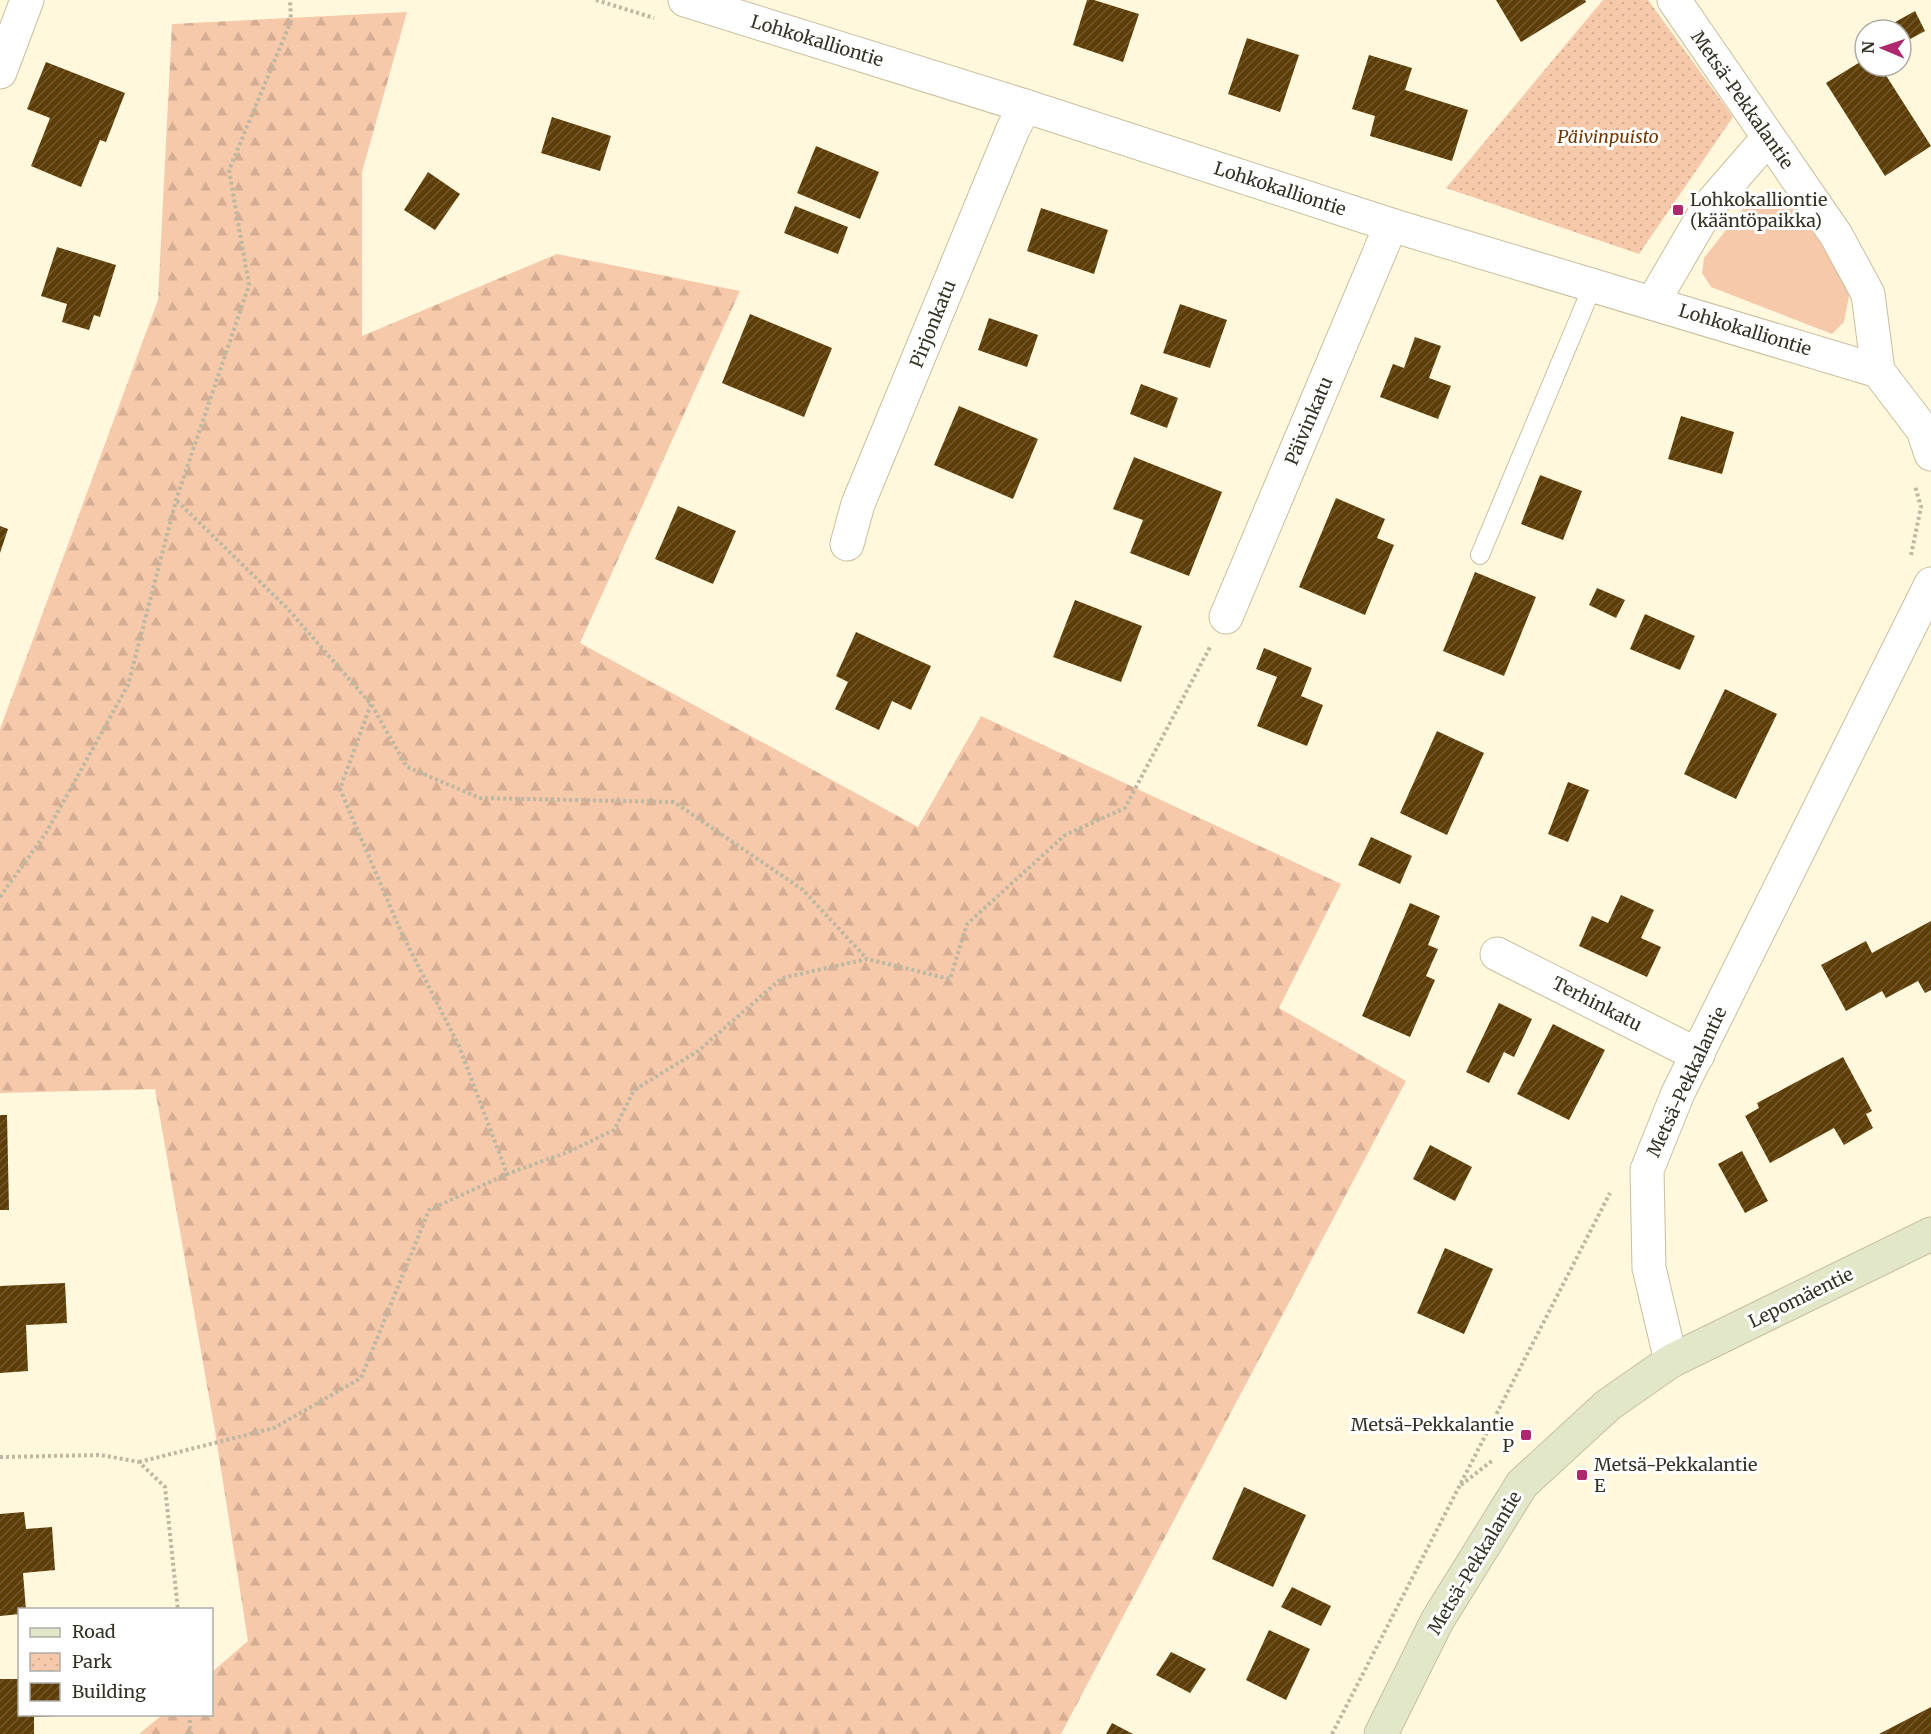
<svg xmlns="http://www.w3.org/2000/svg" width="1931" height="1734" font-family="Merriweather,serif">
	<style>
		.grass { fill: #f7c9ab }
		.forest { fill: url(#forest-firs) }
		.park { fill: url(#park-dots) }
		.building { fill: url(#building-hatch) }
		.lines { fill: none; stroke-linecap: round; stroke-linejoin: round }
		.lane-casing { stroke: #c7bf9e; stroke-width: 20 }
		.street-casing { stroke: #c7bf9e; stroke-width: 35 }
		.secondary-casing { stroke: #c7bf9e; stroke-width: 35 }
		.path { stroke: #bdb8a1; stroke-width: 4; stroke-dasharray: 3 3; stroke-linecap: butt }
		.lane { stroke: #fff; stroke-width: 18 }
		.street { stroke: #fff; stroke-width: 33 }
		.secondary { stroke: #e3e7ca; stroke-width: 33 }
		.poi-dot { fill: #ae286d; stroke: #fff; stroke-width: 2 }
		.labels { text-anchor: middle; stroke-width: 6; stroke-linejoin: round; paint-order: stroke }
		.street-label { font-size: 18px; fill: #353225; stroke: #fff }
		.park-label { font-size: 18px; font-style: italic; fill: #723801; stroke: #fff }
		.poi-label { font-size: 18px; fill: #353225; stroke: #fff; text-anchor: start }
	</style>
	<defs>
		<pattern id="forest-firs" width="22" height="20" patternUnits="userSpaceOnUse" patternTransform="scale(1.5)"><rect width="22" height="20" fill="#f7c9ab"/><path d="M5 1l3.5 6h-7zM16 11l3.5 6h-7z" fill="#d4ad93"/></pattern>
		<pattern id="park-dots" width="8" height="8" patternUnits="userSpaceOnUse" patternTransform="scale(1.5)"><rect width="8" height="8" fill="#f7c9ab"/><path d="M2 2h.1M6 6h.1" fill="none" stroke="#d4ad93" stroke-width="1.8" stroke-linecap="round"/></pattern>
		<pattern id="building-hatch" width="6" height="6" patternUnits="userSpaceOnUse" patternTransform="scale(1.5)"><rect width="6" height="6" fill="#5d3e09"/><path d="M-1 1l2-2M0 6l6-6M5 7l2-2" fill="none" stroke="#71582d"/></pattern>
	</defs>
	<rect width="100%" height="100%" fill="#fff8dd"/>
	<path class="grass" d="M1775,192L1790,198L1844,277L1849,296L1844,322L1832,334L1711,287L1702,273L1704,258L1752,197Z"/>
	<path class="forest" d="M407,12L362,172V336L557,254L740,291L580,643L918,827L981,716L1341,884L1279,1008L1406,1081L1061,1734H139L162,1715L212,1714V1672L248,1641L215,1431L155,1089L0,1093V729L158,300L172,24Z"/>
	<path class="park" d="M1603,0H1648L1733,117L1639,254L1446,188Z"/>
	<g class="building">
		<path d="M1087,0H1094L1139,14L1123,62L1073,45Z"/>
		<path d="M1496,0H1585L1586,2L1521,42Z"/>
		<path d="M1915,11L1925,31L1901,44V30H1881Z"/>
		<path d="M1247,38L1299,55L1280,112L1228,94Z"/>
		<path d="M1369,55L1412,68L1405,90L1468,110L1452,161L1370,136L1375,116L1352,109Z"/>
		<path d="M1865,59V66H1880L1931,146L1885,176L1826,83Z"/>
		<path d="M46,62L125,93L106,142L100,140L81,187L31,166L50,118L27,109Z"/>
		<path d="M552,117L611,136L600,171L541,153Z"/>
		<path d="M816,146L879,172L860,219L797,193Z"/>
		<path d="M428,172L460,194L435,230L404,210Z"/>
		<path d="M795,206L848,227L838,254L784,233Z"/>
		<path d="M1041,208L1108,230L1094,274L1027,251Z"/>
		<path d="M57,247L116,265L100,317L94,315L89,330L62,322L67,304L41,296Z"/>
		<path d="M1180,304L1227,320L1210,368L1163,353Z"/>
		<path d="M750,314L832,348L804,417L722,383Z"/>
		<path d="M989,318L1038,335L1027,367L978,350Z"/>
		<path d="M1415,337L1441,346L1429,378L1451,386L1438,419L1380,397L1393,364L1404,368Z"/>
		<path d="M1141,384L1178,398L1167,428L1130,414Z"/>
		<path d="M959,406L1038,439L1013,499L934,465Z"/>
		<path d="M1681,416L1734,432L1722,474L1668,459Z"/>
		<path d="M1134,457L1222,492L1189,576L1130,553L1143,520L1113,509Z"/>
		<path d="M1540,475L1582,491L1563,540L1521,524Z"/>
		<path d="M1336,498L1385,519L1377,538L1394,545L1365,615L1299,587Z"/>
		<path d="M678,506L736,531L713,584L655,559Z"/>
		<path d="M0,526L8,529L0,553Z"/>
		<path d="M1475,572L1536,597L1504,676L1443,651Z"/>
		<path d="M1597,588L1625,600L1616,618L1589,605Z"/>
		<path d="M1075,600L1142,626L1121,682L1053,657Z"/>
		<path d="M1645,614L1695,636L1680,670L1630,649Z"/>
		<path d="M856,632L931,666L911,710L892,701L879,730L835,709L848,682L836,676Z"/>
		<path d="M1264,648L1312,668L1301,696L1323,705L1307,746L1257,726L1277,677L1256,669Z"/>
		<path d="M1725,689L1777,714L1736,799L1684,774Z"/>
		<path d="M1437,731L1484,753L1447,835L1400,813Z"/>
		<path d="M1568,782L1589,790L1568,842L1548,834Z"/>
		<path d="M1371,837L1412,856L1400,884L1358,865Z"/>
		<path d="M1621,895L1654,910L1641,938L1661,947L1647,977L1579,946L1592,916L1608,923Z"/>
		<path d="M1410,903L1440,916L1428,945L1438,949L1426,976L1435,980L1410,1037L1362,1016Z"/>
		<path d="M1931,921V990L1925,993L1918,981L1886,998L1882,991L1846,1011L1821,965L1866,941L1872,953Z"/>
		<path d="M1499,1003L1532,1019L1514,1057L1504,1052L1489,1083L1466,1072Z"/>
		<path d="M1553,1024L1605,1050L1569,1120L1517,1094Z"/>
		<path d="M1843,1057L1872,1111L1866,1114L1873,1128L1844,1145L1834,1128L1770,1163L1745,1116L1759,1108L1757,1103Z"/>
		<path d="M0,1115H7L9,1210H0Z"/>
		<path d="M1430,1145L1472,1167L1455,1201L1413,1179Z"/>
		<path d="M1742,1151L1768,1201L1745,1213L1718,1164Z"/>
		<path d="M1445,1248L1493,1269L1464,1334L1417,1313Z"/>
		<path d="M65,1283L67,1323L26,1325L28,1371L0,1373V1286Z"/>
		<path d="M1244,1487L1306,1515L1273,1587L1212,1559Z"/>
		<path d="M24,1512L26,1529L52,1527L55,1570L23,1573L26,1610H20V1614L0,1616V1514Z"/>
		<path d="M1292,1587L1331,1606L1321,1626L1281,1607Z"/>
		<path d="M1269,1630L1310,1649L1286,1700L1246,1680Z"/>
		<path d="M1171,1652L1206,1669L1190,1693L1156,1675Z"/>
		<path d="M0,1679H20V1714H58V1716L34,1717V1734H0Z"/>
		<path d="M1931,1707V1734H1879Z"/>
		<path d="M1112,1723L1133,1734H1106Z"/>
	</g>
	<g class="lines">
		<defs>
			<path id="lane" d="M1480,555L1593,285"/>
			<g id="street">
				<path d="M685,0L1025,106L1391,225L1878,371"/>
				<path d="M1674,0L1836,235L1868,294L1878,371L1923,430L1931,454"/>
				<path d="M0,72L27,0"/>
				<path d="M1653,302L1709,206L1768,138"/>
				<path d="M847,544L858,504L1013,129L1025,106"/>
				<path d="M1226,617L1391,225"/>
				<path d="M1497,954L1698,1055"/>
				<path d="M1671,1361L1649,1268L1647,1170L1678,1093L1931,584"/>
			</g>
			<path id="secondary" d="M1381,1734L1437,1621L1522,1484L1608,1405L1671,1361L1931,1234"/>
		</defs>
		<use href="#lane" class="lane-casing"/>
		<use href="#street" class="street-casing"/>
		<use href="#secondary" class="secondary-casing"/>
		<g class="path">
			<path d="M596,0L654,18"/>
			<path d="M177,501L287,608L371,704L407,767L480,798L674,802L803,890L867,959"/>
			<path d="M1911,555L1921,507L1915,486"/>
			<path d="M371,704L340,789L402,934L459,1046L507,1174L568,1152L614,1130L634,1090L698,1051L782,978L867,959L950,979L967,924L1065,835L1125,808L1210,647"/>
			<path d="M0,897L46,833L128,685L176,500L249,285L229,170L291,21L290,0"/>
			<path d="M0,1457L101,1455L139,1462L165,1487L178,1610"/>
			<path d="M139,1462L274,1428L361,1378L429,1210L507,1174"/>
			<path d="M1461,1485L1493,1460"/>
			<path d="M189,1714L191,1734"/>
			<path d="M1332,1734L1610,1193"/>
		</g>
		<use href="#lane" class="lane"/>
		<use href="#street" class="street"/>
		<use href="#secondary" class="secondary"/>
	</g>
	<g class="poi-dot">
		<rect x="1672" y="204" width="12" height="12" rx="3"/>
		<rect x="1520" y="1429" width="12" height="12" rx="3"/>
		<rect x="1576" y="1469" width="12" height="12" rx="3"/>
	</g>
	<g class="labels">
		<g class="street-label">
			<text transform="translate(817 41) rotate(17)" y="6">Lohkokalliontie</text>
			<text transform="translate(1742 100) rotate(55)" y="6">Metsä-Pekkalantie</text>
			<text transform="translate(1280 189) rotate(18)" y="6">Lohkokalliontie</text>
			<text transform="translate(933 324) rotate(-68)" y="6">Pirjonkatu</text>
			<text transform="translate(1745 330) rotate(17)" y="6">Lohkokalliontie</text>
			<text transform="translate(1309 421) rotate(-67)" y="6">Päivinkatu</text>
			<text transform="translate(1597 1004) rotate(27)" y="6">Terhinkatu</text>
			<text transform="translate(1687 1082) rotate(-65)" y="6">Metsä-Pekkalantie</text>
			<text transform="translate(1801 1298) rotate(-26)" y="6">Lepomäentie</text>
			<text transform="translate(1475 1563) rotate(-59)" y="6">Metsä-Pekkalantie</text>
		</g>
		<g class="park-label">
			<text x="1608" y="143">Päivinpuisto</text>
		</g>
		<g class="poi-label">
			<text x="1690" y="206">Lohkokalliontie<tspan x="1690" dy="21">(kääntöpaikka)</tspan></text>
			<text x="1514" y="1431" text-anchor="end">Metsä-Pekkalantie<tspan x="1514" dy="21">P</tspan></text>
			<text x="1594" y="1471">Metsä-Pekkalantie<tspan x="1594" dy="21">E</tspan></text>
		</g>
	</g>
	<rect x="18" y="1608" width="195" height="108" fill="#ffffff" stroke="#aeada8" stroke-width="1.5"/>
	<rect x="30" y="1628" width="30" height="9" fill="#e3e7ca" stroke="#aeada8" stroke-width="1.5"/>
	<text x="72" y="1638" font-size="18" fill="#353225">Road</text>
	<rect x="30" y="1653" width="30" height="18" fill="url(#park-dots)" stroke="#aeada8" stroke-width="1.5"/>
	<text x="72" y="1668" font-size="18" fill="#353225">Park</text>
	<rect x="30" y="1683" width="30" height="18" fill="url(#building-hatch)" stroke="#aeada8" stroke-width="1.5"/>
	<text x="72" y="1698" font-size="18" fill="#353225">Building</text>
	<g transform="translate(1883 48) rotate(272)"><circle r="28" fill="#ffffff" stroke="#aeada8" stroke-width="1.5"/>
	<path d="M0-4.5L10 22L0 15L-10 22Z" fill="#ae286d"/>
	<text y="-9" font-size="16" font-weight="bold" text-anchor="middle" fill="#353225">N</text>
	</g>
</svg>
